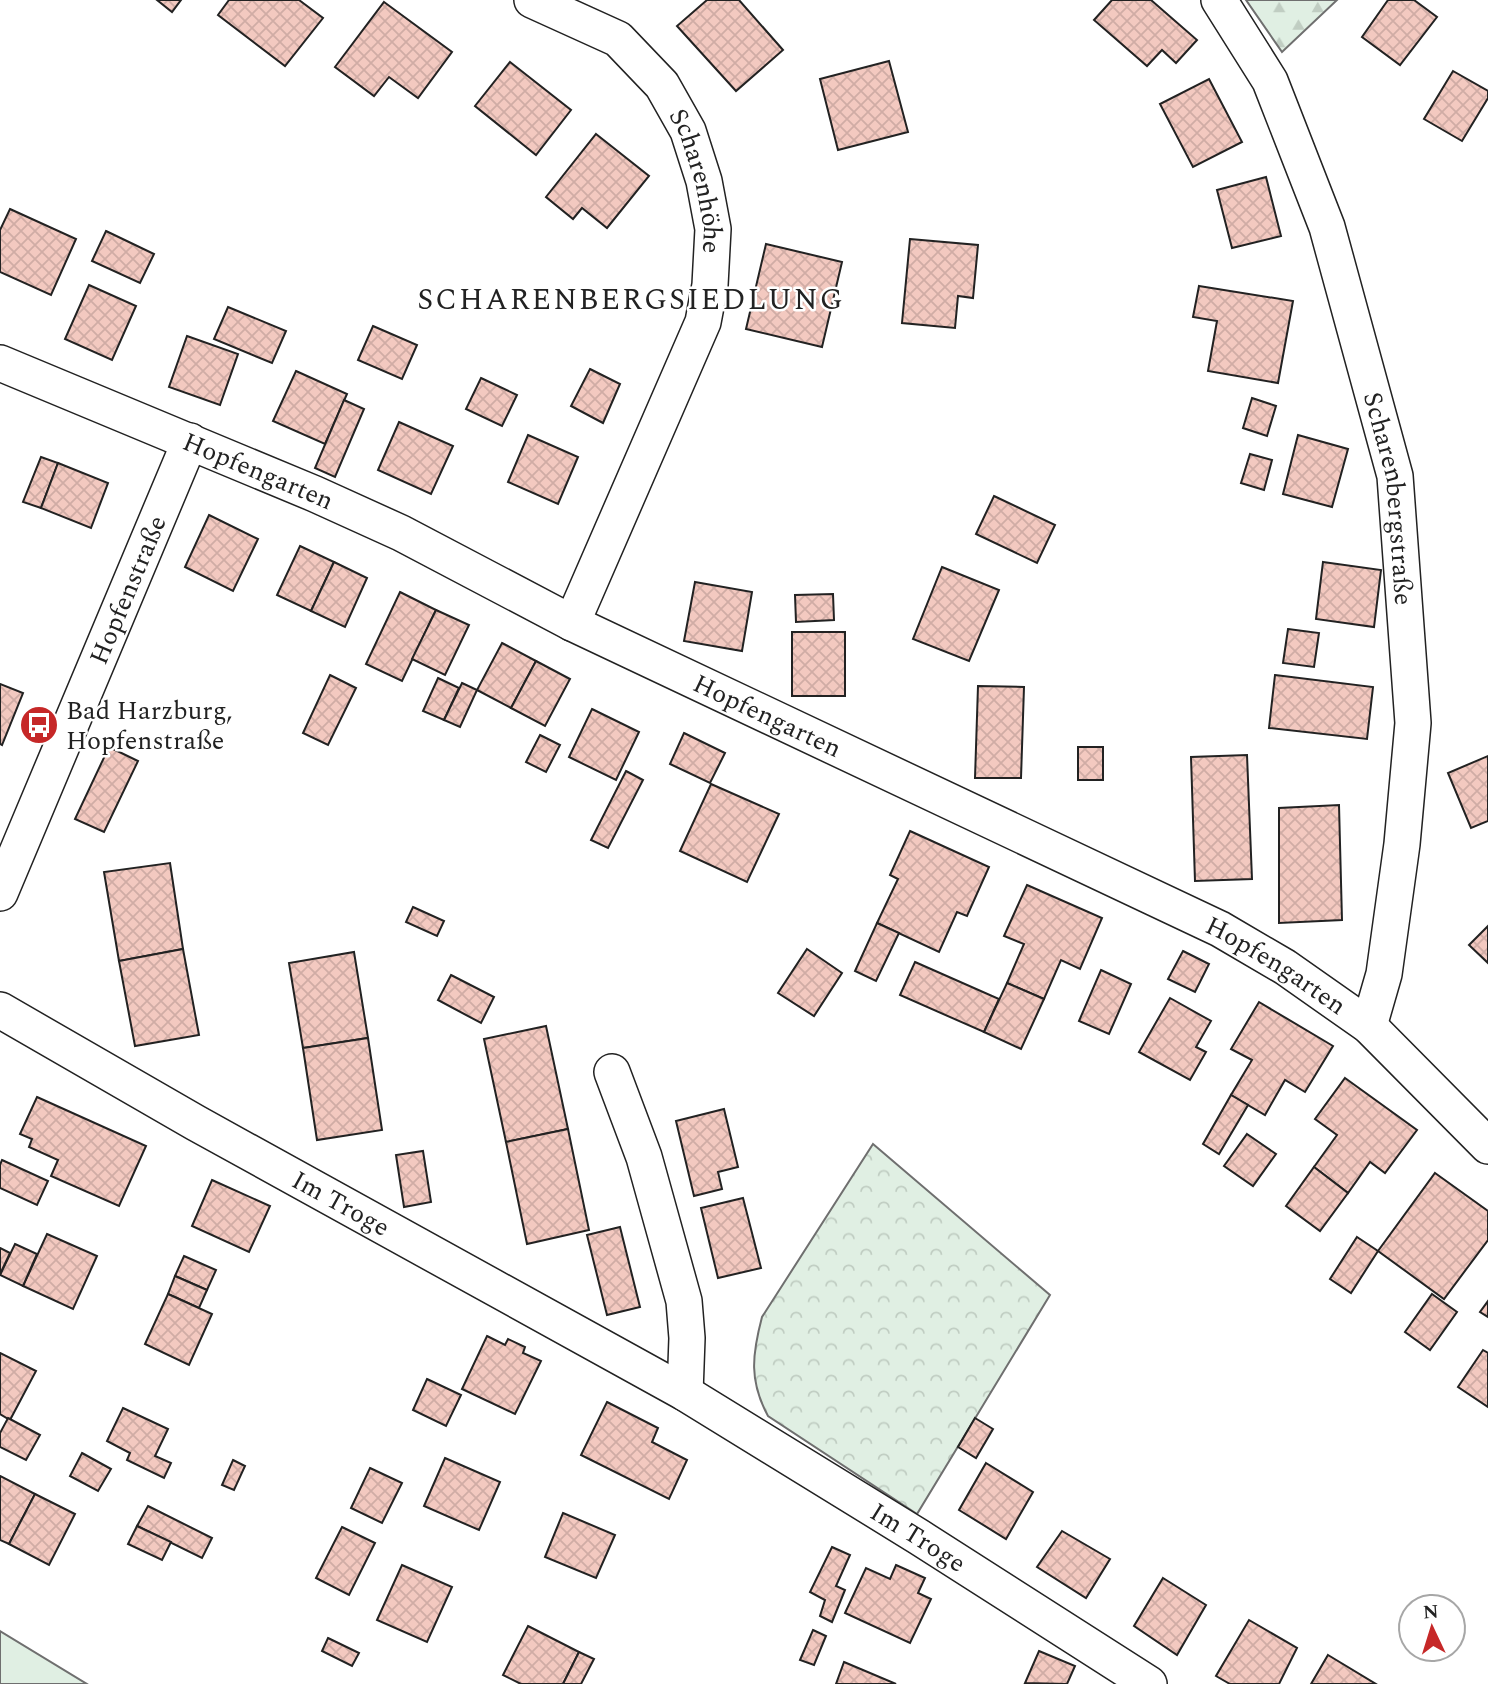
<svg xmlns="http://www.w3.org/2000/svg" width="1488" height="1684" font-family="Spectral,serif">
	<style>
		.grass { fill: #e0efe3; stroke: #6f6f6f; stroke-width: 2 }
		.forest { fill: url(#forest-firs); stroke: #6f6f6f; stroke-width: 2 }
		.park { fill: url(#park-crowns); stroke: #6f6f6f; stroke-width: 2 }
		.building { fill: url(#building-cross-hatch); stroke: #222; stroke-width: 2 }
		.lines { fill: none; stroke-linecap: round; stroke-linejoin: round }
		.minor-casing { stroke: #222; stroke-width: 38 }
		.minor { stroke: #fff; stroke-width: 35 }
		.labels { text-anchor: middle; stroke-width: 5; stroke-linejoin: round; paint-order: stroke }
		.street-label { font-size: 26px; fill: #222; stroke: #fff }
		.poi-label { font-size: 26px; fill: #222; stroke: #fff; text-anchor: start }
		.quarter-label { font-size: 30px; letter-spacing: 2px; fill: #222; stroke: #fff }
	</style>
	<defs>
		<pattern id="forest-firs" width="22" height="20" patternUnits="userSpaceOnUse" patternTransform="scale(1.75)"><rect width="22" height="20" fill="#e0efe3"/><path d="M5 1l3.5 6h-7zM16 11l3.5 6h-7z" fill="#c0cdc2"/></pattern>
		<pattern id="park-crowns" width="20" height="18" patternUnits="userSpaceOnUse" patternTransform="scale(1.75)"><rect width="20" height="18" fill="#e0efe3"/><path d="M2 6a3 3 0 1 1 6 0M12 15a3 3 0 1 1 6 0" fill="none" stroke="#c0cdc2"/></pattern>
		<pattern id="building-cross-hatch" width="8" height="8" patternUnits="userSpaceOnUse" patternTransform="scale(1.75)"><rect width="8" height="8" fill="#f3c9c0"/><path d="M0 0l8 8M0 8l8-8" fill="none" stroke="#d0aca5"/></pattern>
	</defs>
	<rect width="100%" height="100%" fill="#fff"/>
	<path class="grass" d="M0,1631L87,1684H0Z"/>
	<path class="forest" d="M1246,0H1337L1282,52Z"/>
	<path class="park" d="M873,1144L1050,1295L917,1514L768,1416C749,1381 752,1355 762,1317Z"/>
	<g class="building">
		<path d="M157,0H181L172,12Z"/>
		<path d="M229,0H299L323,18L285,66L218,15Z"/>
		<path d="M707,0H739L783,50L736,91L677,26Z"/>
		<path d="M1112,0H1151L1197,40L1176,63L1162,50L1147,66L1094,20Z"/>
		<path d="M1388,0H1414L1437,17L1400,65L1362,37Z"/>
		<path d="M384,2L452,52L418,98L389,77L374,96L335,67Z"/>
		<path d="M889,61L908,132L838,150L820,79Z"/>
		<path d="M510,62L571,110L536,155L475,106Z"/>
		<path d="M1453,71L1488,91V98L1462,141L1424,119Z"/>
		<path d="M1209,79L1242,142L1193,167L1160,104Z"/>
		<path d="M596,134L649,176L607,228L582,208L573,219L546,197Z"/>
		<path d="M1266,177L1281,236L1232,248L1217,190Z"/>
		<path d="M10,209L76,239L51,295L0,272V230Z"/>
		<path d="M106,231L154,254L140,283L92,261Z"/>
		<path d="M910,239L978,245L973,298L958,296L955,328L902,323Z"/>
		<path d="M766,244L842,262L822,347L746,329Z"/>
		<path d="M89,285L136,306L112,360L65,339Z"/>
		<path d="M1199,286L1293,301L1278,383L1208,371L1217,321L1193,317Z"/>
		<path d="M228,307L286,331L272,363L214,339Z"/>
		<path d="M373,326L417,345L402,379L358,360Z"/>
		<path d="M187,336L238,354L220,405L169,387Z"/>
		<path d="M590,369L620,384L603,423L571,406Z"/>
		<path d="M296,371L347,394L325,444L273,421Z"/>
		<path d="M481,378L517,395L502,426L466,409Z"/>
		<path d="M1252,398L1276,406L1267,436L1243,428Z"/>
		<path d="M344,400L364,409L335,477L315,468Z"/>
		<path d="M399,422L453,446L431,494L378,470Z"/>
		<path d="M528,435L578,457L558,504L508,482Z"/>
		<path d="M1298,435L1348,449L1332,507L1283,494Z"/>
		<path d="M1250,454L1272,460L1264,490L1241,483Z"/>
		<path d="M41,457L58,463L41,508L23,502Z"/>
		<path d="M58,463L108,483L91,528L41,508Z"/>
		<path d="M994,496L1055,525L1037,563L976,534Z"/>
		<path d="M209,515L258,539L233,591L185,567Z"/>
		<path d="M300,546L334,562L311,611L277,595Z"/>
		<path d="M334,562L367,578L345,627L311,611Z"/>
		<path d="M1323,562L1381,570L1374,627L1316,619Z"/>
		<path d="M942,567L999,590L969,661L913,639Z"/>
		<path d="M695,582L752,592L742,651L684,641Z"/>
		<path d="M400,592L436,610L402,681L366,664Z"/>
		<path d="M833,594L834,620L796,622L795,595Z"/>
		<path d="M436,610L469,625L445,675L412,659Z"/>
		<path d="M1288,629L1319,633L1314,667L1283,663Z"/>
		<rect x="792" y="632" width="53" height="64"/>
		<path d="M502,643L536,661L511,708L477,690Z"/>
		<path d="M536,661L570,679L545,726L511,708Z"/>
		<path d="M330,675L356,688L328,745L303,733Z"/>
		<path d="M1275,675L1373,687L1367,739L1269,728Z"/>
		<path d="M438,678L459,688L444,720L423,711Z"/>
		<path d="M462,683L477,690L460,727L444,720Z"/>
		<path d="M0,684L23,693L2,745L0,744Z"/>
		<path d="M978,686L1024,687L1021,778H975Z"/>
		<path d="M592,709L639,732L616,780L569,757Z"/>
		<path d="M684,733L725,753L710,783L670,764Z"/>
		<path d="M540,735L560,745L546,772L526,762Z"/>
		<path d="M109,747L138,761L104,832L75,819Z"/>
		<rect x="1078" y="747" width="25" height="33"/>
		<path d="M1247,755L1252,879L1195,881L1191,757Z"/>
		<path d="M1488,756V821L1471,828L1448,773Z"/>
		<path d="M626,771L643,780L608,848L591,840Z"/>
		<path d="M711,784L779,814L747,882L680,851Z"/>
		<path d="M1339,805L1342,920L1279,923V808Z"/>
		<path d="M910,831L989,867L967,916L957,912L939,952L877,923L898,879L890,875Z"/>
		<path d="M170,863L183,949L119,961L104,872Z"/>
		<path d="M1027,885L1102,918L1080,969L1061,960L1044,999L1007,983L1024,944L1004,936Z"/>
		<path d="M413,907L444,921L437,936L406,922Z"/>
		<path d="M877,923L899,933L876,981L855,971Z"/>
		<path d="M1488,926V963L1469,945Z"/>
		<path d="M183,949L199,1035L135,1046L119,961Z"/>
		<path d="M807,949L842,973L814,1016L778,993Z"/>
		<path d="M1183,951L1209,964L1195,992L1168,979Z"/>
		<path d="M354,952L368,1038L303,1048L289,963Z"/>
		<path d="M915,962L999,999L984,1032L900,995Z"/>
		<path d="M1101,970L1131,984L1109,1034L1079,1021Z"/>
		<path d="M451,975L494,997L481,1023L438,1000Z"/>
		<path d="M1007,983L1044,999L1021,1049L984,1032Z"/>
		<path d="M1170,998L1211,1021L1196,1047L1206,1052L1190,1080L1139,1052Z"/>
		<path d="M1259,1002L1333,1046L1305,1092L1285,1080L1265,1115L1231,1095L1252,1060L1231,1049Z"/>
		<path d="M546,1026L568,1129L506,1142L484,1039Z"/>
		<path d="M368,1038L382,1130L317,1140L303,1048Z"/>
		<path d="M1345,1078L1417,1130L1385,1173L1370,1162L1348,1193L1314,1167L1337,1135L1315,1119Z"/>
		<path d="M1231,1095L1248,1105L1219,1154L1203,1144Z"/>
		<path d="M37,1097L146,1146L119,1206L51,1176L58,1160L29,1147L32,1139L20,1134Z"/>
		<path d="M724,1109L738,1167L718,1172L722,1189L694,1196L676,1121Z"/>
		<path d="M568,1129L589,1230L527,1244L506,1142Z"/>
		<path d="M1247,1134L1276,1154L1253,1186L1224,1166Z"/>
		<path d="M423,1151L431,1202L404,1207L396,1155Z"/>
		<path d="M2,1160L48,1181L37,1205L0,1188V1165Z"/>
		<path d="M1314,1167L1348,1193L1320,1231L1286,1206Z"/>
		<path d="M1435,1173L1488,1211V1240L1444,1299L1378,1251Z"/>
		<path d="M212,1180L270,1206L249,1252L192,1226Z"/>
		<path d="M743,1198L761,1268L718,1278L701,1208Z"/>
		<path d="M620,1227L640,1307L607,1315L587,1235Z"/>
		<path d="M47,1234L97,1256L73,1309L23,1286Z"/>
		<path d="M1357,1237L1378,1251L1351,1293L1330,1279Z"/>
		<path d="M15,1244L37,1254L23,1286L0,1275Z"/>
		<path d="M0,1248L10,1253L0,1274Z"/>
		<path d="M184,1256L216,1270L207,1290L175,1276Z"/>
		<path d="M175,1276L207,1290L199,1308L168,1294Z"/>
		<path d="M168,1294L212,1314L189,1365L145,1344Z"/>
		<path d="M1432,1294L1457,1312L1430,1350L1405,1332Z"/>
		<path d="M1488,1301V1317L1480,1312Z"/>
		<path d="M487,1336L505,1345L508,1339L525,1347L523,1353L541,1361L515,1414L462,1389Z"/>
		<path d="M1483,1350L1488,1353V1407L1458,1387Z"/>
		<path d="M0,1353L36,1371L10,1420L0,1414Z"/>
		<path d="M427,1379L461,1395L446,1426L413,1410Z"/>
		<path d="M607,1402L658,1428L652,1442L687,1460L669,1499L581,1455Z"/>
		<path d="M123,1408L168,1429L155,1456L171,1463L164,1478L127,1460L130,1453L107,1441Z"/>
		<path d="M8,1418L40,1435L26,1460L0,1447V1433Z"/>
		<path d="M975,1418L993,1429L976,1458L958,1447Z"/>
		<path d="M82,1453L111,1469L98,1491L70,1476Z"/>
		<path d="M445,1458L500,1482L479,1530L424,1506Z"/>
		<path d="M233,1460L245,1466L234,1490L222,1485Z"/>
		<path d="M986,1463L1033,1492L1006,1539L959,1510Z"/>
		<path d="M370,1468L402,1483L382,1523L351,1508Z"/>
		<path d="M0,1476L35,1494L9,1544L0,1540Z"/>
		<path d="M35,1494L75,1514L49,1565L9,1544Z"/>
		<path d="M148,1506L212,1538L202,1558L137,1526Z"/>
		<path d="M563,1513L615,1535L596,1578L545,1557Z"/>
		<path d="M137,1526L171,1542L162,1560L128,1544Z"/>
		<path d="M342,1527L375,1543L349,1595L316,1578Z"/>
		<path d="M1062,1531L1110,1559L1086,1598L1037,1567Z"/>
		<path d="M832,1547L850,1555L836,1586L845,1590L832,1622L820,1616L825,1600L810,1592Z"/>
		<path d="M402,1565L452,1587L427,1642L377,1620Z"/>
		<path d="M896,1565L925,1578L918,1593L931,1599L910,1643L845,1613L866,1568L890,1579Z"/>
		<path d="M1163,1578L1206,1605L1177,1655L1134,1626Z"/>
		<path d="M1249,1620L1297,1648L1279,1684H1230L1216,1676Z"/>
		<path d="M528,1626L579,1652L563,1684H521L503,1675Z"/>
		<path d="M813,1630L826,1636L814,1665L800,1660Z"/>
		<path d="M328,1638L359,1653L352,1666L322,1651Z"/>
		<path d="M1039,1651L1075,1666L1067,1684L1025,1683Z"/>
		<path d="M579,1652L594,1659L581,1684H563Z"/>
		<path d="M1328,1655L1376,1684H1311Z"/>
		<path d="M844,1662L896,1684H836Z"/>
	</g>
	<g class="lines">
		<defs>
			<g id="minor">
				<path id="s1" d="M532,0L618,39L662,85L688,131L704,181L713,229L710,285L703,322L572,623"/>
				<path id="s2" d="M1219,0L1270,81L1327,227L1395,476L1413,723L1402,844L1384,974L1369,1026"/>
				<path id="s3" d="M0,363L315,494L401,533L572,623L1220,929L1285,967L1369,1026L1488,1146"/>
				<path id="s4" d="M0,893L190,441"/>
				<path id="s5" d="M0,1010L196,1123L685,1393L919,1537L1149,1684"/>
				<path d="M612,1072L644,1157L684,1301L687,1338L685,1393"/>
			</g>
		</defs>
		<use href="#minor" class="minor-casing"/>
		<use href="#minor" class="minor"/>
	</g>
	<defs>
		<symbol id="bus-disc" viewBox="-11 -11 22 22"><circle r="9.5" fill="#c62828" stroke="#fff"/><path d="M-5-6H5V4H4V6H2V4H-2V6H-4V4H-5ZM-3.5-4V0h7V-4ZM-3.5 1.2v1.5H-2V1.2ZM2 1.2v1.5H3.5V1.2Z" fill="#fff"/></symbol>
	</defs>
	<g fill-rule="evenodd">
		<use href="#bus-disc" x="17" y="703" width="44" height="44"/>
	</g>
	<g class="labels">
		<g class="street-label">
			<text dy="9" stroke="none"><textPath href="#s1" startOffset="262">Scharenhöhe</textPath></text>
			<text dy="9" stroke="none"><textPath href="#s3" startOffset="280">Hopfengarten</textPath></text>
			<text dy="9" stroke="none"><textPath href="#s2" startOffset="532">Scharenbergstraße</textPath></text>
			<text dy="9" stroke="none"><textPath href="#s4" startOffset="329">Hopfenstraße</textPath></text>
			<text dy="9" stroke="none"><textPath href="#s3" startOffset="845">Hopfengarten</textPath></text>
			<text dy="9" stroke="none"><textPath href="#s3" startOffset="1412">Hopfengarten</textPath></text>
			<text dy="9" stroke="none"><textPath href="#s5" startOffset="392">Im Troge</textPath></text>
			<text dy="9" stroke="none"><textPath href="#s5" startOffset="1059">Im Troge</textPath></text>
		</g>
		<g class="poi-label">
			<text x="66" y="719">Bad Harzburg,<tspan x="66" dy="30">Hopfenstraße</tspan></text>
		</g>
		<g class="quarter-label">
			<text x="631" y="309">SCHARENBERGSIEDLUNG</text>
		</g>
	</g>
	<g transform="translate(1432 1628) rotate(356)"><circle r="33" fill="#ffffff" stroke="#a7a7a7" stroke-width="2"/>
	<path d="M0-5L12 26L0 18L-12 26Z" fill="#c62828"/>
	<text y="-10" font-size="19" font-weight="bold" text-anchor="middle" fill="#222222">N</text>
	</g>
</svg>
